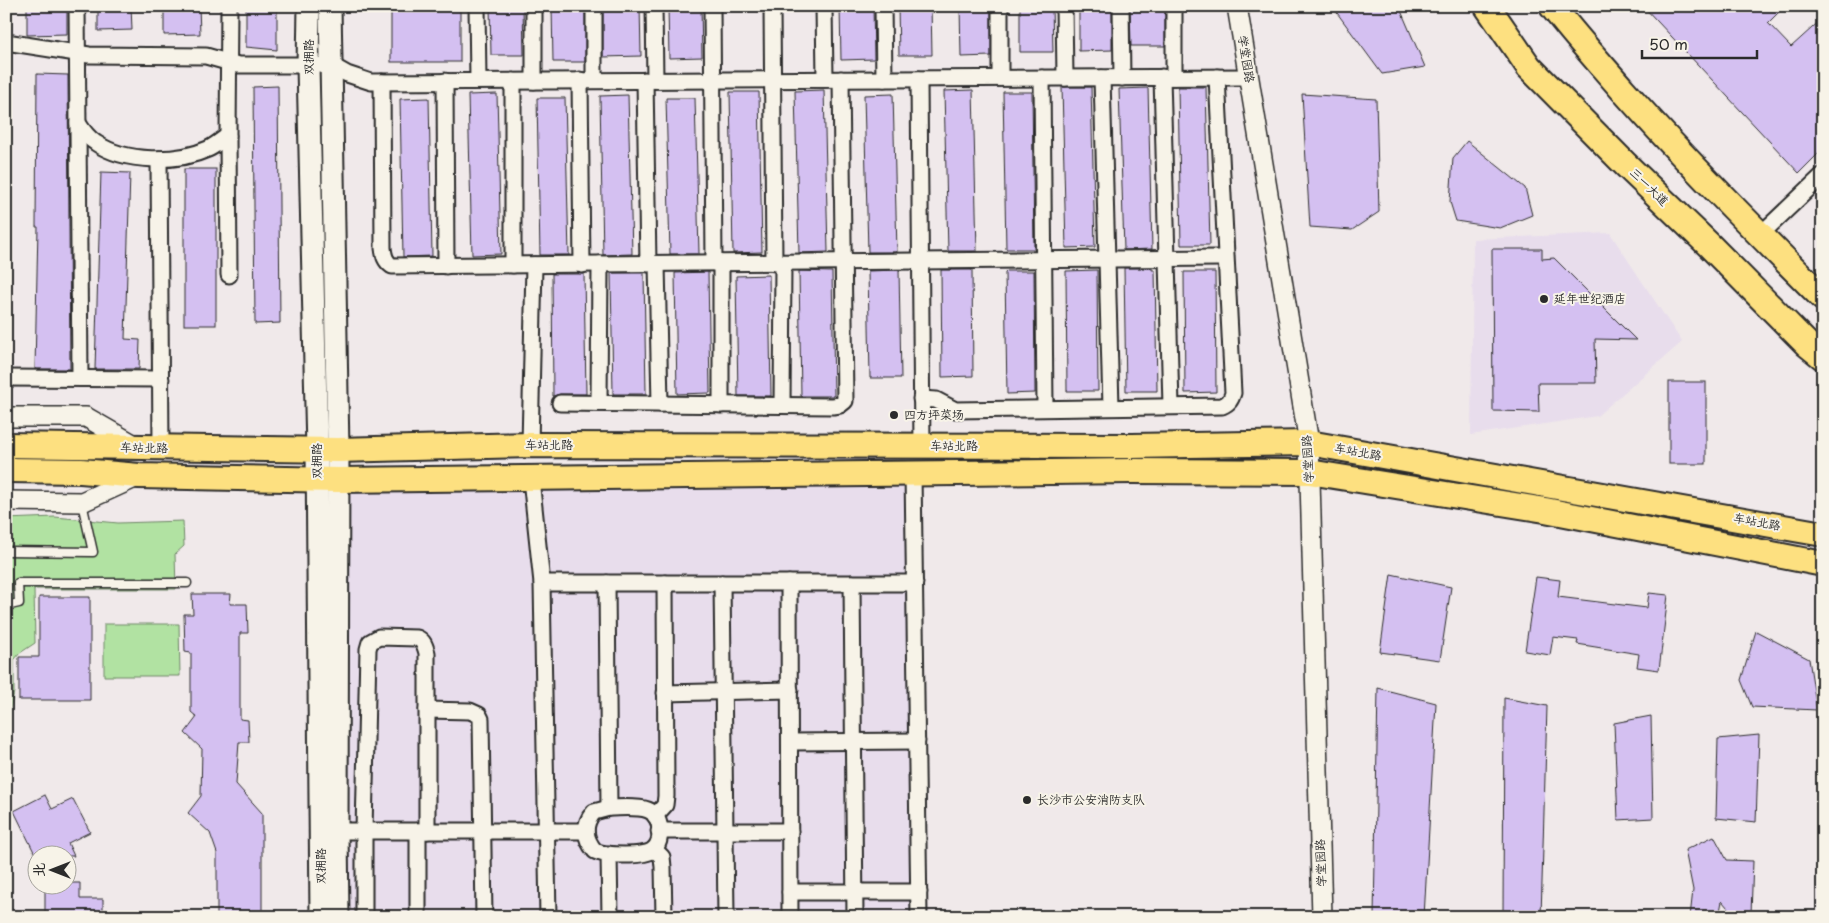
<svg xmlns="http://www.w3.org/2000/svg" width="1829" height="923" font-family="'Playpen Sans','LXGW WenKai TC',sans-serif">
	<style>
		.built { fill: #e8ddec }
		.green { fill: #b1e2a2; stroke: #6e8666 }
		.building { fill: #d4c0f1; stroke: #2b2b2b }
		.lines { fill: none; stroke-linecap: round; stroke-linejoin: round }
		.service-casing { stroke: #2b2b2b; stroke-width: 11 }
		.minor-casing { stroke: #2b2b2b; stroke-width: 19 }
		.tertiary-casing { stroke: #2b2b2b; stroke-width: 22 }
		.secondary-casing { stroke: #2b2b2b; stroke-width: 25 }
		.primary-casing { stroke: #2b2b2b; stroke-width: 28 }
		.trunk-casing { stroke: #2b2b2b; stroke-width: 29 }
		.service { stroke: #f7f3e8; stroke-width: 8 }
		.minor { stroke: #f7f3e8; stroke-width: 15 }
		.tertiary { stroke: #f7f3e8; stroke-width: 19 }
		.secondary { stroke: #f7f3e8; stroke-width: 21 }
		.primary { stroke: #fde080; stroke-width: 24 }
		.trunk { stroke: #fde080; stroke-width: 25 }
		.poi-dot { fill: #2b2b2b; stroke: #f7f3e8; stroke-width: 2 }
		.labels { text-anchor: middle; stroke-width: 4; stroke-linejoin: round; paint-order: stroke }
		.street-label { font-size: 12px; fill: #2b2b2b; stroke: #f7f3e8 }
		.poi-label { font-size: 12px; fill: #2b2b2b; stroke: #f7f3e8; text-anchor: start }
	</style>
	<rect width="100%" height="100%" fill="#f0e9ea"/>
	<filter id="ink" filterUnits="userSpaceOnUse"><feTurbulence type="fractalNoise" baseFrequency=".02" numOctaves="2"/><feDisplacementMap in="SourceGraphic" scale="10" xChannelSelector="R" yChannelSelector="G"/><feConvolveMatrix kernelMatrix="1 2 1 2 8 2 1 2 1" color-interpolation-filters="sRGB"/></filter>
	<g filter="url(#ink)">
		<g class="built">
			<path d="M1610,233L1682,342L1597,416L1471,435L1473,239Z"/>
			<path d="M913,473L919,917H341L338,480Z"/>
		</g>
		<g class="green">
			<path d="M55,517L118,523L183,521L184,546L175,554L176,589H34L35,643L20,653L14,660V692L8,718H6V519Z"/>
			<path d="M104,624H179L180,676H104Z"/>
		</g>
		<g class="building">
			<path d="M27,6H67V34L27,35Z"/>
			<path d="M98,6H131L132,30L98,31Z"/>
			<path d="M164,6H199L200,34L164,35Z"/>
			<path d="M246,6H277V50L246,47Z"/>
			<rect x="391" y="6" width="69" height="56"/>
			<path d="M490,6H523L524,55H491Z"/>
			<path d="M552,6H585V62H553Z"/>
			<path d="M603,6H640L641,56L603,57Z"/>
			<path d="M668,6H701L702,57L669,58Z"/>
			<path d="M840,6H873L874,59L841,60Z"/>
			<path d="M898,6H931L932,55H899Z"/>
			<path d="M960,6H991V56L961,57Z"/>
			<path d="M1020,6H1052L1053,52H1020Z"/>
			<path d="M1079,6H1112V50L1079,51Z"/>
			<path d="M1130,6H1165V46H1131Z"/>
			<path d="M1332,6H1399L1425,67L1382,74Z"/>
			<path d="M1643,6H1785L1768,23L1791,47L1823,18V149L1799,173Z"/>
			<path d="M37,74L68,75L70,369H35L38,227H36Z"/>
			<path d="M278,86L280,323L255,324L253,87Z"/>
			<path d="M1062,87H1091L1095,247L1066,248Z"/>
			<path d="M1178,87H1206L1210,245H1181Z"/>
			<path d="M1148,88L1152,249L1124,250L1119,89Z"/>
			<path d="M824,90L828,252L799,253L795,91Z"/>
			<path d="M973,90L977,251H948L944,91Z"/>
			<path d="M730,92H759L762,252L733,253Z"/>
			<path d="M1003,92H1032L1034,249H1006Z"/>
			<path d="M497,94L501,254L472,255L468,95Z"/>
			<path d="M893,94L897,252H868L864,95Z"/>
			<path d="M1302,94L1376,99L1379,212L1352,230L1310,227Z"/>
			<path d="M628,95L632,254L603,255L600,96Z"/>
			<path d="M429,98L432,256L403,257L400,99Z"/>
			<path d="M537,98H565L569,255H540Z"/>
			<path d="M666,98H695L699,254H670Z"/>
			<path d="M1467,141L1525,188L1532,215L1500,228L1456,221L1450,202L1453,158Z"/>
			<rect x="184" y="169" width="32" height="156"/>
			<path d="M101,172L130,173L125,339L140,340L139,369H95Z"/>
			<path d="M1492,249H1542V259L1554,258L1636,340L1595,339L1596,383H1538L1539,412L1493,411Z"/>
			<path d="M1124,268H1152V270H1155L1157,391H1126Z"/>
			<path d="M899,270L901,378H870L868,271Z"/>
			<path d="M941,270H972L973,376L942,377Z"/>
			<path d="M1097,270L1098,391H1067L1066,271Z"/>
			<path d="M799,271L832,272L834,396H801Z"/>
			<path d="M1007,271H1034L1035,393L1007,394L1005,273Z"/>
			<path d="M708,272L710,393L677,394L675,273Z"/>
			<path d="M1184,272H1215L1216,392L1185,393Z"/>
			<path d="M611,273H644L646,394H613Z"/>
			<path d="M552,274H584L586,394H560L553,396Z"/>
			<path d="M769,275L771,396H738L736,276Z"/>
			<rect x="1669" y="382" width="37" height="82"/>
			<path d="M1391,574L1451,587L1440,660L1380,652Z"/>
			<path d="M1536,577L1560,580L1558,597L1647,608L1649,593L1668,595L1659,670L1637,667L1639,654L1577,644L1578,640L1553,637L1550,655L1525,651Z"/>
			<path d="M192,594H231L230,604H247L248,633H240V719L248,720L249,742H239L236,784L262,813V917H217V853L210,833L188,813L201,796L202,749L185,733L197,717L191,712V653L185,652L184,614H193Z"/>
			<path d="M39,597H90V700H19V657H39Z"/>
			<path d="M1756,631L1809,659L1817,710L1752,707L1741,680Z"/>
			<path d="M1378,688L1436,703L1424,917H1374Z"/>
			<path d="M1504,698L1547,706L1541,917H1503Z"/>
			<path d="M1651,716L1653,818L1618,820L1614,723Z"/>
			<path d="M1759,735L1756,822L1716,818L1718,739Z"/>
			<path d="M45,795L52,809L73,799L90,832L68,843L74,856H36L14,811Z"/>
			<path d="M1714,836L1727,860L1753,861L1751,914L1734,915L1722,901L1719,917H1690L1693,890L1685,850Z"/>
			<path d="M68,883H80V899H103V917H45V886H68Z"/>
		</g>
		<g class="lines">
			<defs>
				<g id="service">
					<path d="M6,551L93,552L82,503"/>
					<path d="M6,606L19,603L18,583H187"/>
				</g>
				<g id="minor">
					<path d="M77,6L80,378"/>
					<path d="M229,6L228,136L229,275"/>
					<path d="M477,6L478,81"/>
					<path d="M534,6V81"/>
					<path d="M654,6L655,80"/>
					<path d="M712,6L714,263"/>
					<path d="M772,6L774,263"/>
					<path d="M824,6L825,79"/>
					<path d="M883,6L884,79"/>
					<path d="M1000,6V78"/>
					<path d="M1064,6L1065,78"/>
					<path d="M1121,6L1122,78"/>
					<path d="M1174,6V77"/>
					<path d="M6,42L89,55L206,56L238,65H331L347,74L371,82L1249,77"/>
					<path d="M1162,77L1171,406"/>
					<path d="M1042,78L1045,408"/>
					<path d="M1102,78L1111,407"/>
					<path d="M919,79L922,446"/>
					<path d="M580,80L582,265"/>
					<path d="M594,80V6"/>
					<path d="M645,80L648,264"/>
					<path d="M445,81L446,266"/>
					<path d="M513,81V265"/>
					<path d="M382,82L383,248C384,256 385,261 392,266L1219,258"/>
					<path d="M78,123C83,131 88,138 96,143C125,163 177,163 208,149C215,146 221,140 228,136"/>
					<path d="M159,159L161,448"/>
					<path d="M1760,235L1823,175"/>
					<path d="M721,263V405"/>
					<path d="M657,264L660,404"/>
					<path d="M6,378L161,379"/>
					<path d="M921,399L936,400L955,410L1222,406C1229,403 1231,400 1233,393L1217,77"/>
					<path d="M560,403L833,406L840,405L845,401L841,79"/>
					<path d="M599,403L600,264"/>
					<path d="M782,405L783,263"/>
					<path d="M530,445L534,265"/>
					<path d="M913,473L919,917"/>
					<path d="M531,479L542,583L548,917"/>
					<path d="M542,583H915"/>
					<path d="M607,583L609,808"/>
					<path d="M722,583L726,917"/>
					<path d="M789,583L790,917"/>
					<path d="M852,583L855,917"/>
					<path d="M665,693L790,690"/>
					<path d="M427,710L470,711L479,715L481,719L484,917"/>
					<path d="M790,742L917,741"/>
					<path d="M609,808C620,808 637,806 648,810C662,815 664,841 653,850C644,857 605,856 595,851C584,838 583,824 594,812Z"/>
					<path d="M655,816L665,805L666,796L665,583"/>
					<path d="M327,831H586"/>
					<path d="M418,831V917"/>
					<path d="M659,831H790"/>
					<path d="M654,849L662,857L663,867L664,917"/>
					<path d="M609,854L610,917"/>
					<path d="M790,892H919"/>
					<path d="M364,917V831L368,649L370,642L379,637L417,638C424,641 425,646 427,653V831"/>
				</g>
				<g id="tertiary">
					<path d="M1237,6L1309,443L1322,917"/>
					<path d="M6,417H86L138,447"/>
					<path d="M6,501L82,502L139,476"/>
				</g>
				<g id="secondary">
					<path d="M309,6L308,66L317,450L321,917"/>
					<path d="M330,6L338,450L337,831L338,917"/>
				</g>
				<g id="primary">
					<path d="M6,445L338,450L530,445L1132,446L1309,443L1823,534"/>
					<path d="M6,470L81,471L139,476L338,480L1132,471L1309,472L1545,510L1823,564"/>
				</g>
				<g id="trunk">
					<path d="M1487,6L1529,67L1626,165L1709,245L1807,344L1823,357"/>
					<path d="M1552,6C1574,35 1599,62 1623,90C1687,162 1755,230 1823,298"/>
				</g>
			</defs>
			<use href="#service" class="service-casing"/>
			<use href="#minor" class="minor-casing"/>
			<use href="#tertiary" class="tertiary-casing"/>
			<use href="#secondary" class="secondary-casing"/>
			<use href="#primary" class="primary-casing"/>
			<use href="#trunk" class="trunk-casing"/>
			<use href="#service" class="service"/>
			<use href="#minor" class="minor"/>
			<use href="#tertiary" class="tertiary"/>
			<use href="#secondary" class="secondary"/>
			<use href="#primary" class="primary"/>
			<use href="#trunk" class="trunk"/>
		</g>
	</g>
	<g class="poi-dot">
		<circle cx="1544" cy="299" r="5"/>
		<circle cx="894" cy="415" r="5"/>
		<circle cx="1027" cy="800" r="5"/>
	</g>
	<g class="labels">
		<g class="street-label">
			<text transform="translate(309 57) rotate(-90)" y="4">双拥路</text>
			<text transform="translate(1246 59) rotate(81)" y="4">学堂园路</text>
			<text transform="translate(1649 187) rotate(44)" y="4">三一大道</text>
			<text x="549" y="449">车站北路</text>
			<text x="954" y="450">车站北路</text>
			<text transform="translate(144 448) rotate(1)" y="4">车站北路</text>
			<text transform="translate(1358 452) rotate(10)" y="4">车站北路</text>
			<text transform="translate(1308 459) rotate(-93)" y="4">学堂园路</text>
			<text transform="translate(317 461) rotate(-90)" y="4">双拥路</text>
			<text transform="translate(1757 522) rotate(10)" y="4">车站北路</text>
			<text transform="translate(1321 863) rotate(-92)" y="4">学堂园路</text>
			<text transform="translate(321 866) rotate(-90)" y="4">双拥路</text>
		</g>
		<g class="poi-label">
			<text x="1554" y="303">延年世纪酒店</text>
			<text x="904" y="419">四方坪菜场</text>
			<text x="1037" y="804">长沙市公安消防支队</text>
		</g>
	</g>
	<rect width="1829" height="923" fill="none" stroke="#f7f3e8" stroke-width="25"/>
	<rect x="12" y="12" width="1804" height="898" fill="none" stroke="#2b2b2b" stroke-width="2" filter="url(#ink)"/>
	<g transform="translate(52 870) rotate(270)"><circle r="24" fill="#f7f3e8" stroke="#a5a39c"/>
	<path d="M0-4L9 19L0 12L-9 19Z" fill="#2b2b2b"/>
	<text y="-8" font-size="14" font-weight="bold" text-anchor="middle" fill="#2b2b2b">北</text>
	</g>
	<path d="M1642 50v8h115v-8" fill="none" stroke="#2b2b2b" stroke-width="2.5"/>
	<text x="1649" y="50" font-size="15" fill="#2b2b2b" stroke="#f7f3e8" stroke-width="4" paint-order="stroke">50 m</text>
</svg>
